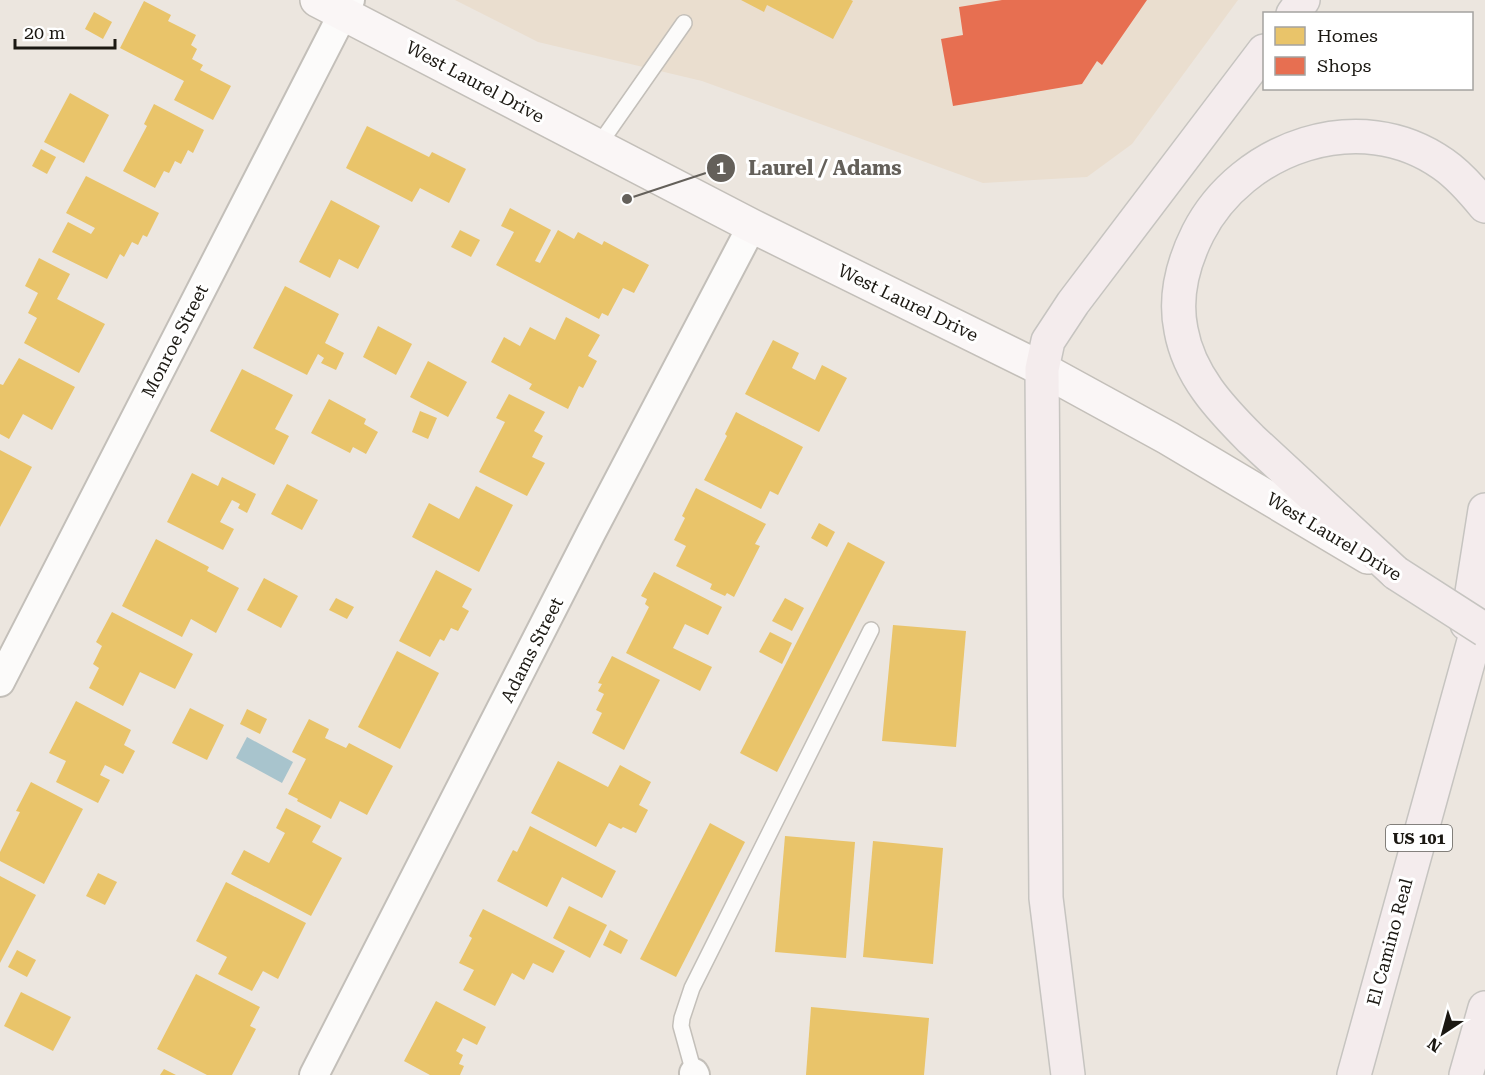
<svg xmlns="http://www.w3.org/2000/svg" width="1485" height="1075" font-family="'Roboto Serif',serif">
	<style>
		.built { fill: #eadecf }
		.water { fill: #a8c4cd }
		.homes { fill: #e9c46a }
		.shops { fill: #e76f51 }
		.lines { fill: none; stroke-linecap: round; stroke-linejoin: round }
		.lane-casing { stroke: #c3bfb9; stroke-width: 18 }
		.street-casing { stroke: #c3bfb9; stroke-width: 32 }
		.secondary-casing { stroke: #c3bfb9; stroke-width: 36 }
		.highway-casing { stroke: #c6c4c0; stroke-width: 36 }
		.lane { stroke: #fcfbfa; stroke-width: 15 }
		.street { stroke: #fcfbfa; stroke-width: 28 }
		.secondary { stroke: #faf6f6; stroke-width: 33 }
		.highway { stroke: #f4eced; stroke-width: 33 }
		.highway-bridge-casing { stroke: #c6c4c0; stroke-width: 36; stroke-linecap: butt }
		.highway-bridge { stroke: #f4eced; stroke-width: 33 }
		.labels { text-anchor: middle; stroke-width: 6; stroke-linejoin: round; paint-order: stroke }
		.shield { fill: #fff; stroke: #5f5d59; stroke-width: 1.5 }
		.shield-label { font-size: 16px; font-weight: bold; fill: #1b1812 }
		.street-label { font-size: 18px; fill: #1b1812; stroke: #fff }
		.leader { fill: none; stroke: #64605a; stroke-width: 2 }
		.callout-dot { fill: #64605a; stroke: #fff; stroke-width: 2 }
		.mark-label { font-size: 18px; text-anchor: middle; font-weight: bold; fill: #fff }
		.callout-label { font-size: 20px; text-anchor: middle; font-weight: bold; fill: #64605a; stroke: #fff; stroke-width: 6; stroke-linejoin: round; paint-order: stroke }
	</style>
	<rect width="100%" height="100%" fill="#ece6df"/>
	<path class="built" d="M455,0H1238L1132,144L1087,177L983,183L702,81L538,42Z"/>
	<path class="water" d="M247,737L293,762L282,783L236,758Z"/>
	<g class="homes">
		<path d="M741,0H851L853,1L833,39L767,5L764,12Z"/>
		<path d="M144,1L171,15L168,21L196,35L191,45L197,49L192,59L203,65L200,70L231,86L213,120L174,100L184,81L120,48Z"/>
		<path d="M94,12L112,22L103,39L85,29Z"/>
		<path d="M70,93L109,115L84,163L44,142Z"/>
		<path d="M154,104L204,130L193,153L188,150L181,164L175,161L169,173L164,171L155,188L123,171L147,126L144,124Z"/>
		<path d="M367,126L429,157L432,152L466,169L449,203L420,188L412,202L346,168Z"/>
		<path d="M41,149L56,157L47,174L32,166Z"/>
		<path d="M86,176L159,213L147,237L143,235L138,245L132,242L124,257L120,254L107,279L52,252L68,222L91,234L95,228L66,213Z"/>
		<path d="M331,200L380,226L358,269L339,259L330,278L299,262Z"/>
		<path d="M510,208L551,230L535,261L540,263L558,230L574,239L578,232L602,245L604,241L649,265L634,293L623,288L608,316L602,313L599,319L496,265L514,232L501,226Z"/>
		<path d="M460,230L480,240L471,257L451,247Z"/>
		<path d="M39,258L70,274L57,299L105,324L79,373L24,343L37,318L28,313L38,293L25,286Z"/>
		<path d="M285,286L339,314L325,343L344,353L336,370L321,363L324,358L318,354L307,375L253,348Z"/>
		<path d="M566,317L600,335L588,356L597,361L583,388L579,386L568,409L529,389L532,384L491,362L504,337L520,346L530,327L555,340Z"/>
		<path d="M378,326L412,344L396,375L363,357Z"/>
		<path d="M773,340L799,353L792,368L815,380L822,365L847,378L819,432L745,394Z"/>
		<path d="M19,358L75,387L52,430L23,414L9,439L0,434V384L3,385Z"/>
		<path d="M428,361L467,382L448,417L410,397Z"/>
		<path d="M242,369L293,395L275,429L289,436L274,465L210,431Z"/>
		<path d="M509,394L545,412L534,431L543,436L532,457L545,463L527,496L479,472L505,422L496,418Z"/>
		<path d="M329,399L366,419L364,424L378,432L366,454L353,447L350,453L311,433Z"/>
		<path d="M420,411L437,418L428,439L412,432Z"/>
		<path d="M736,412L803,447L778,495L770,491L761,509L704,480L727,436L725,434Z"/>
		<path d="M0,450L32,467L0,527Z"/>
		<path d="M192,473L218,486L222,477L256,494L247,513L238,508L240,504L232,500L220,522L234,529L223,550L167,522Z"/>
		<path d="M287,484L318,500L302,530L271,514Z"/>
		<path d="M476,486L513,505L479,572L412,537L429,503L459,519Z"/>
		<path d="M696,488L766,524L755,544L760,546L734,597L727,593L725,596L710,589L712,584L676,566L686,546L674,540L685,518L682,516Z"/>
		<path d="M819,523L835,532L827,547L811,538Z"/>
		<path d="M156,539L209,567L207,571L239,588L216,633L191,619L182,637L122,606Z"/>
		<path d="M848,542L885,562L777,772L740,753Z"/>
		<path d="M436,570L472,589L462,607L469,611L458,631L451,628L444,641L440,639L430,657L399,641Z"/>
		<path d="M654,572L722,607L708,635L685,624L673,648L712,667L700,691L626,653L649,607L645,604L647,599L641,596Z"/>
		<path d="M264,578L298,596L281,628L247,610Z"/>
		<path d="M336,598L354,607L347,619L329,610Z"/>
		<path d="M785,598L804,608L792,631L772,621Z"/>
		<path d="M112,612L193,654L175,689L140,672L123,706L89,688L99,668L93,664L102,646L96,642Z"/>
		<path d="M893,625L966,631L956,747L882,741Z"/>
		<path d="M770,632L792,643L782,664L759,652Z"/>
		<path d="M397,651L439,673L400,749L358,727Z"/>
		<path d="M612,656L660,680L624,750L592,733L602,713L596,710L604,694L598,691L602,684L598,683Z"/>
		<path d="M76,701L131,730L124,745L135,751L123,774L105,765L100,775L110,780L98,803L56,782L66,761L49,753Z"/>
		<path d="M190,708L224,725L207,760L172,743Z"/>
		<path d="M247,709L267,719L260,734L240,724Z"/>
		<path d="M309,719L329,729L325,738L346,748L349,743L393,766L367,815L340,801L331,819L297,801L298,799L288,794L306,759L292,752Z"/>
		<path d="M558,761L608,787L620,765L651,782L639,805L648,810L636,833L623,827L621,829L609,823L596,847L531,813Z"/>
		<path d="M31,782L83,809L44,884L0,861V852L20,812L16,811Z"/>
		<path d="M286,808L321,826L312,842L342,858L311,916L231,874L244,850L269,863L285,833L276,828Z"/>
		<path d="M710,823L745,842L676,977L640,959Z"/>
		<path d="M530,826L616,871L602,898L562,877L547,907L497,881L513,850L517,852Z"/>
		<path d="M785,836L855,842L846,958L775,952Z"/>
		<path d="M873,841L943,848L933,964L863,957Z"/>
		<path d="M98,873L117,882L105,905L86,896Z"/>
		<path d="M0,876L36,895L0,963Z"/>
		<path d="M226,882L306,923L278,979L263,971L252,991L218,974L227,957L196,941Z"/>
		<path d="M569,906L607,925L590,958L553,938Z"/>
		<path d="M483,909L565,951L553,973L533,963L524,980L512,973L495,1006L463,990L474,970L459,963L472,938L469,936Z"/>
		<path d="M610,930L628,940L621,954L603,945Z"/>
		<path d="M17,950L36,960L27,977L8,967Z"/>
		<path d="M196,974L260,1007L250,1026L256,1029L232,1075H207L157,1049Z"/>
		<path d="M21,992L71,1017L53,1051L4,1026Z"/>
		<path d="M436,1001L486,1027L477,1045L463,1038L456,1051L463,1055L459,1064L464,1066L460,1075H430L404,1061Z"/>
		<path d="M811,1007L929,1018L924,1075H806Z"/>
		<path d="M164,1069L176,1075H160Z"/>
	</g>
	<path class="shops" d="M1002,0H1147L1102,65L1097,61L1082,84L953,106L941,39L963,35L959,7Z"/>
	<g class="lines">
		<defs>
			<g id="lane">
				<path d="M598,146L684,23"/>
				<path d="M694,1073L681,1026L682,1018L692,988L871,630"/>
			</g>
			<g id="street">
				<path d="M0,682L350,0"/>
				<path d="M694,1073L695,1075"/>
				<path d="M314,1075L591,533L752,226"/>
			</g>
			<path id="secondary" d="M317,0L752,226L1042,369L1168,438L1368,557"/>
			<g id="highway">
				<path d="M1293,14L1303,0"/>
				<path d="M1396,573L1251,439C1220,408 1189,375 1181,330C1174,296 1183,263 1198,233C1242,147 1360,105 1443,164C1459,175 1472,190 1485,206"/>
				<path d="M1467,624L1485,510"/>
				<path d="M1068,1075L1046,898L1042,369L1048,341L1073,303L1264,51"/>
				<path d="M1354,1075L1485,601"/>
				<path d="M1466,1075L1485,1008"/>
			</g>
		</defs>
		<use href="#lane" class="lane-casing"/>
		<use href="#street" class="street-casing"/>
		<use href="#secondary" class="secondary-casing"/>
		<use href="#highway" class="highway-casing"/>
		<use href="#lane" class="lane"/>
		<use href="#street" class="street"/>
		<use href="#secondary" class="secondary"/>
		<use href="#highway" class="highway"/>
		<defs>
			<path id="highway-bridge" d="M1396,573L1485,630"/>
		</defs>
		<use href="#highway-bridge" class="highway-bridge-casing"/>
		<use href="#highway-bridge" class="highway-bridge"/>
	</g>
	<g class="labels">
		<rect class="shield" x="1386" y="825" width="66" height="26" rx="4.5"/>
		<g class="shield-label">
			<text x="1419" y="844">US 101</text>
		</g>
		<g class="street-label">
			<text transform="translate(475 82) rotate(28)" y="6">West Laurel Drive</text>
			<text transform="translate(908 303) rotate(26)" y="6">West Laurel Drive</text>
			<text transform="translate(175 341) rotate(-63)" y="6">Monroe Street</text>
			<text transform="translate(1334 537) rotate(31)" y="6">West Laurel Drive</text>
			<text transform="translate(532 650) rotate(-63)" y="6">Adams Street</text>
			<text transform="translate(1390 942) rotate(-75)" y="6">El Camino Real</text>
		</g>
	</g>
	<path class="leader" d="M627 199L721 168"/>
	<g class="callout-dot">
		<circle cx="627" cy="199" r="6"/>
		<circle cx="721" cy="168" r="15"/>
	</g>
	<g class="mark-label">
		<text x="721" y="174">1</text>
	</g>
	<g class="callout-label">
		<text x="825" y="175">Laurel / Adams</text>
	</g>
	<rect x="1263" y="12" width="210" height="78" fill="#ffffff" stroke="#a4a3a0" stroke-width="1.5"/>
	<rect x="1275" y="27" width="30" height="18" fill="#e9c46a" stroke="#a4a3a0" stroke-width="1.5"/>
	<text x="1317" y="42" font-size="18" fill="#1b1812">Homes</text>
	<rect x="1275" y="57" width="30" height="18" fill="#e76f51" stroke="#a4a3a0" stroke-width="1.5"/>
	<text x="1317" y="72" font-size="18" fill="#1b1812">Shops</text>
	<g transform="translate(1443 1033) rotate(216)" stroke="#ffffff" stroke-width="4.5" paint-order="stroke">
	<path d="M0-4.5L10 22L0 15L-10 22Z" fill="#1b1812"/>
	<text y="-9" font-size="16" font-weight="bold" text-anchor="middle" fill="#1b1812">N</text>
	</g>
	<path d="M15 39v9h100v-9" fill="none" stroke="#1b1812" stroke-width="3"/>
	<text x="24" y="39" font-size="18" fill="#1b1812" stroke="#ffffff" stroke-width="4.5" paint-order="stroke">20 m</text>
</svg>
